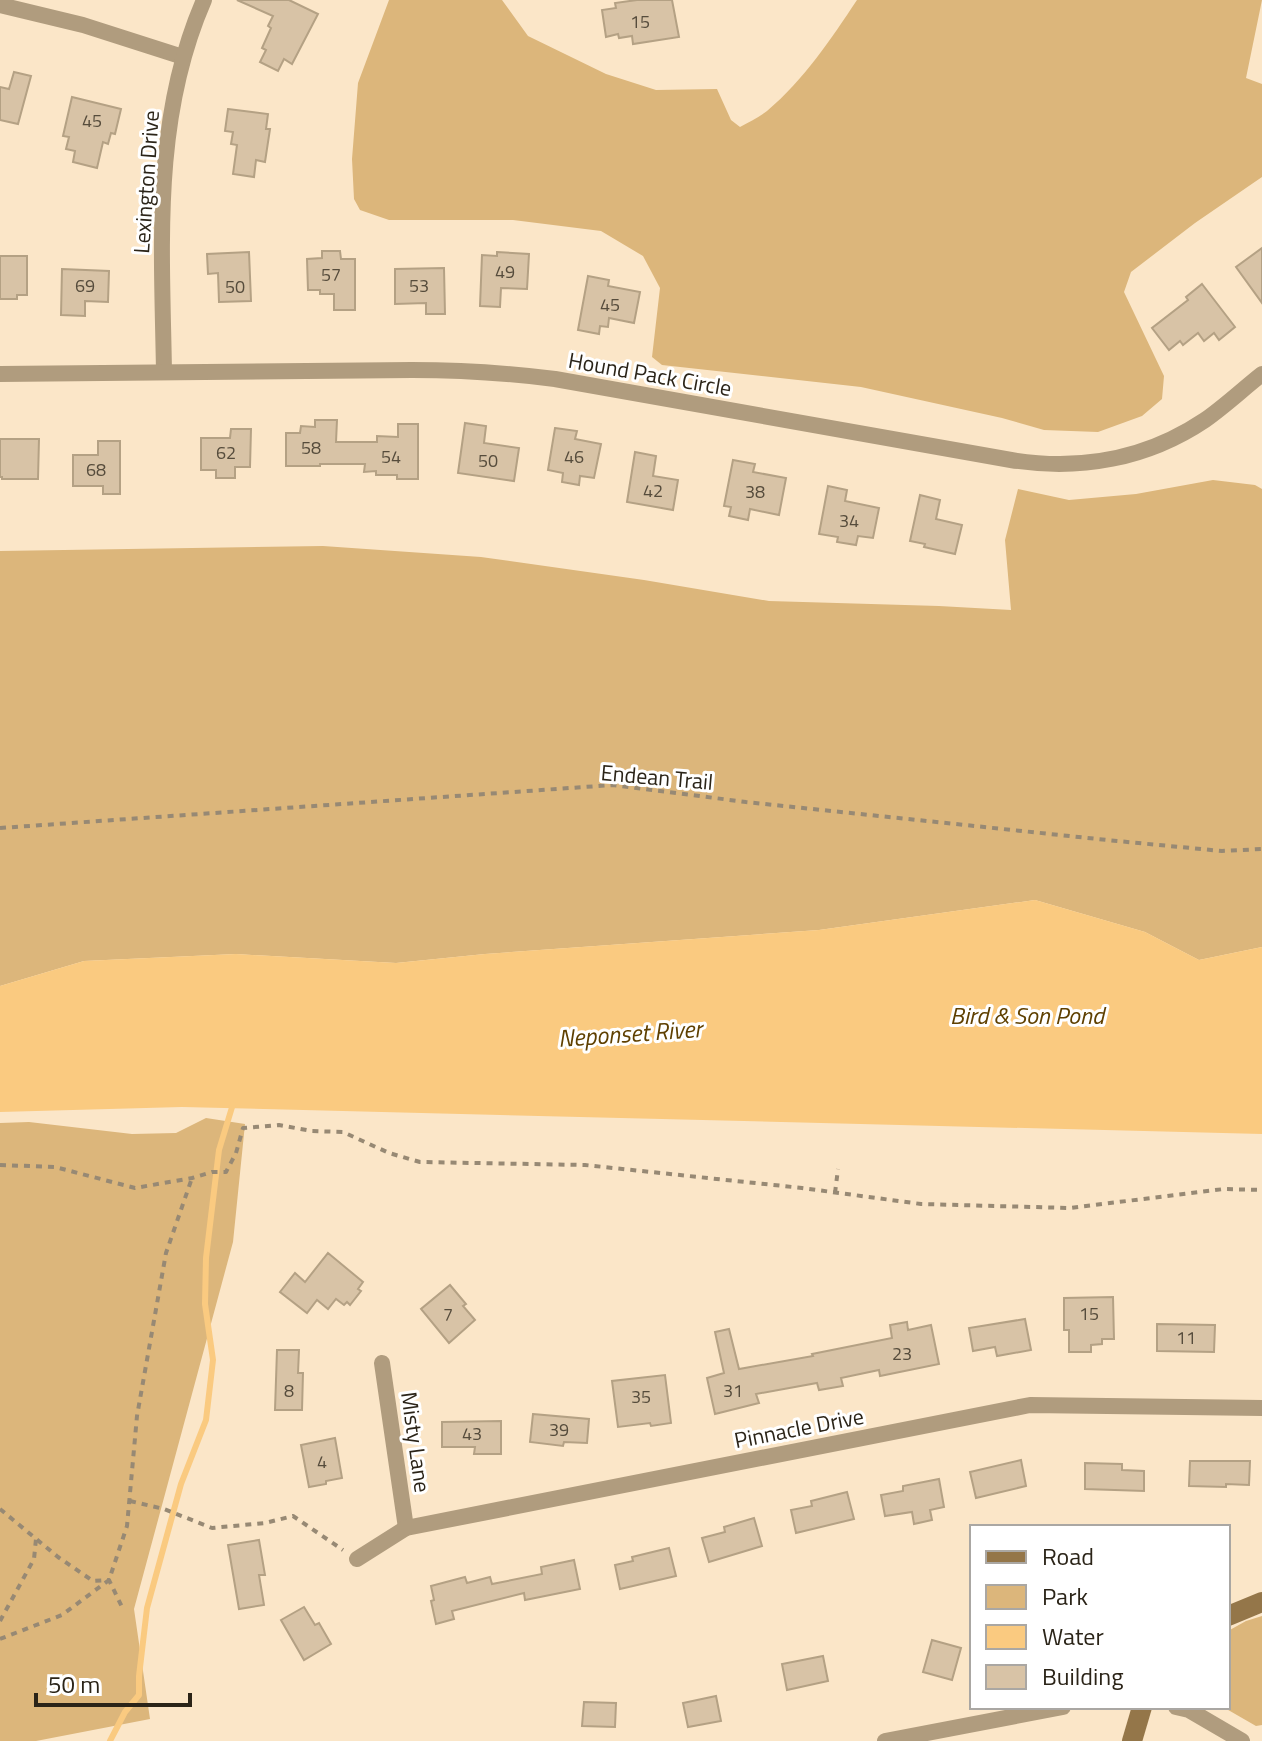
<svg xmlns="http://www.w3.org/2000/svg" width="1262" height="1741" font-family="'Titillium Web',sans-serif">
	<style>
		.green { fill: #dcb67b }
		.water { fill: #faca80 }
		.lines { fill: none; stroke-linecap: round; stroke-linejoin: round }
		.stream { stroke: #faca80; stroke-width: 6 }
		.building { fill: #d8c3a6; stroke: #b4a184; stroke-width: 2 }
		.path { stroke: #978974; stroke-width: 4; stroke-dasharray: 6 6; stroke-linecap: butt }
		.street { stroke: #b09c7e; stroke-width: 16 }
		.secondary { stroke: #947649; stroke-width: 20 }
		.labels { text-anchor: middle; stroke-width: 6; stroke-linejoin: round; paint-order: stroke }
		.number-label { font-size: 18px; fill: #564c3c }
		.street-label { font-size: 22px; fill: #2b2418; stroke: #fff }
		.water-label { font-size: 24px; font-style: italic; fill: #5f4001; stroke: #fff }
	</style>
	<rect width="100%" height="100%" fill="#fbe6c8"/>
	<g class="green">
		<path d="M389,0H502L528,36L606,74L656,90L717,89L731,120L740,127C749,122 759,117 767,111C804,80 831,39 857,0H1262L1246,78L1262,84V177L1195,223L1131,272L1124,292L1164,376L1162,399L1142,416L1098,432L1044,430L1002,418L861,387L662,365L652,357L660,288L643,256L601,231L513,220H389L360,210L354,199L352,159L358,83Z"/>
		<path d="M1213,480L1255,485L1262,489V947L1199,960L1145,932L1035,900L819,930L485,954L396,963L236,954L84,961L0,986V551L323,546L481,557L644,580L769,601L939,606L1011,610L1005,540L1018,489L1069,500L1136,494Z"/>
		<path d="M206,1118L245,1124L233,1242L134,1609L150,1719L36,1741H0V1123L29,1122L132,1134L176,1133Z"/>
		<path d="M1262,1616V1725L1256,1726L1223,1707H1228V1631L1246,1621Z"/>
	</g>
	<path class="water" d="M1035,900L1145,932L1199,960L1262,947V1134L182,1107L0,1112V986L84,961L236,954L396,963L485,954L819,930Z"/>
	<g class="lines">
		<path class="stream" d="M110,1741L125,1712L139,1695V1676L147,1608L181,1484L206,1420L213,1360L205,1304L206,1258L219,1150L233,1104"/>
	</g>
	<g class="building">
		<path d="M237,0H289L318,14L292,64L284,59L278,71L260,62L266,50L262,48L271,28L268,26L273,16Z"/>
		<path d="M637,0H672L679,37L633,44L632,36L619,38L618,34L606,37L602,10L616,8L615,3Z"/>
		<path d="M14,72L31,76L18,124L0,120V87L9,89Z"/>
		<path d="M72,97L121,109L115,134L111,133L108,144L103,142L97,168L73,162L75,151L66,149L69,137L63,136Z"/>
		<path d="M228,109L268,114L266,129H270L265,162L256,160L254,177L233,174L237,145L231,144L233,132L225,131Z"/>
		<path d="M1262,248V303L1236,267Z"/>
		<path d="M322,251H340L341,259H355V310H334V294H320V290H308L307,259L322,258Z"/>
		<path d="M249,252L251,301L219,302L218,273L208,274L207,254Z"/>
		<path d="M497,252L529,254L527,289L501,288L500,307L480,306L482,255L497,256Z"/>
		<path d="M0,256H27V295H17V299H0Z"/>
		<path d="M444,268L445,314H426V303L395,304V269Z"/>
		<path d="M62,269L109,271L108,302L85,301V316L61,315Z"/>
		<path d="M588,276L609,280L608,286L640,292L634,323L609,318L608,327L600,326L599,334L578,330Z"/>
		<path d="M1202,284L1235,327L1219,340L1214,333L1204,341L1198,333L1183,345L1180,341L1169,350L1152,328L1188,300L1186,297Z"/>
		<path d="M315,420H337L336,442H377V436L398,437V424H418V479H397V475H376V471L364,472L365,464H320V466H286V433H300L301,426L315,427Z"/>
		<path d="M465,423L486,426L484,443L519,448L514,481L458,473Z"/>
		<path d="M555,428L577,431L575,439L601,444L594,478L580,476L579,485L562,482L563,473L548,470Z"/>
		<path d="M231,429H251L250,467H235V478H216V470H201V438H230Z"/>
		<path d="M0,439H39L38,479H2V477H0Z"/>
		<path d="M98,441H120V494H103V486H73V455H98Z"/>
		<path d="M635,452L656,456L653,476L678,480L673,510L627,502Z"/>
		<path d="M733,460L755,464L753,472L786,478L779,515L750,509L748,520L729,516L731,507L724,506Z"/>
		<path d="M828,486L847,490L845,501L879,508L873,538L858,536L856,545L837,542L838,537L819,534Z"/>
		<path d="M920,495L940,500L936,519L962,525L955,554L924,547L925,544L910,541Z"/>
		<path d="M328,1253L363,1282L358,1289L361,1291L350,1305L347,1302L344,1305L336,1299L328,1309L317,1300L307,1313L280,1292L295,1273L305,1282Z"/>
		<path d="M450,1285L466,1304L463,1306L475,1320L449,1343L421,1309Z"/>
		<path d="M1113,1297L1114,1339H1102V1344L1091,1345V1352H1069V1330H1064V1298Z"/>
		<path d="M1025,1319L1031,1350L997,1356L995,1347L973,1351L969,1328Z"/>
		<path d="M907,1322L908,1330L931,1325L939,1364L880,1376L879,1370L841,1378L843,1386L819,1390L817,1383L756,1394L759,1403L715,1414L707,1378L724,1373L715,1332L729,1329L739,1369L813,1356L812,1354L892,1338L890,1325Z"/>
		<path d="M1157,1324L1215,1325L1214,1352L1157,1351Z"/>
		<path d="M277,1350H299L298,1373H303L302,1410H275Z"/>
		<path d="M665,1375L671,1423L651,1426L650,1423L618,1427L612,1381Z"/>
		<path d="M533,1414L589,1419L587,1443L564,1442L563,1446L530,1442Z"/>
		<path d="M501,1421V1454H474L475,1447H442V1422Z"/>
		<path d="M335,1438L342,1478L326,1481V1484L309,1487L301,1445Z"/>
		<path d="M1021,1460L1026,1486L976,1498L970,1472Z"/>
		<path d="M1190,1461H1250L1249,1485L1226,1484V1487L1189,1486Z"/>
		<path d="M1085,1463L1122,1464V1470L1144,1471V1491L1085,1489Z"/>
		<path d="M939,1479L944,1507L930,1510L932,1520L914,1524L912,1512L885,1516L881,1495L903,1491V1486Z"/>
		<path d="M847,1492L854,1519L796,1533L791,1510L812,1506L811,1501Z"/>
		<path d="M754,1518L762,1546L709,1562L702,1538L725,1532L724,1527Z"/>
		<path d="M259,1540L265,1575H259L264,1605L239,1609L228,1545Z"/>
		<path d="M669,1548L676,1576L620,1589L615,1565L633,1561L632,1557Z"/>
		<path d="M574,1560L580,1589L525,1600L524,1593L452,1611L454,1619L436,1624L431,1601L434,1600L431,1586L465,1577L467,1583L490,1577L492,1584L542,1574L541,1567Z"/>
		<path d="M304,1607L315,1625L319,1623L331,1644L304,1660L281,1620Z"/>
		<path d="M932,1640L961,1648L952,1680L923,1672Z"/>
		<path d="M823,1656L828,1681L787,1690L782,1664Z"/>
		<path d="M716,1696L721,1721L688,1727L683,1703Z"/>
		<path d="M584,1702L616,1703L615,1727L582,1726Z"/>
	</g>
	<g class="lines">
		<g class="path">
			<path d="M0,828L613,785L746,802L1117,841L1222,851L1262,849"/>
			<path d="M0,1165L55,1167L135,1188L192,1178L212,1172H226L236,1153L243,1128L279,1125L312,1131L343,1132L389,1153L420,1162L585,1165L802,1188L921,1204L1070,1208L1224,1189L1262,1190"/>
			<path d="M835,1193L838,1169"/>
			<path d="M130,1501L164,1509L212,1528L265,1523L293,1516L343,1550"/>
			<path d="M0,1509L58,1557L93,1581L109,1580L122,1607"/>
			<path d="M0,1621L34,1559L36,1539"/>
			<path d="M0,1639L62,1615L109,1580L127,1526L137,1416L166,1253L192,1178"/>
		</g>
		<g class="street">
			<path d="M0,5L83,25L183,57"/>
			<path d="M164,372C162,246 152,119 204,0"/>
			<path d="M0,374L412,370C461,370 507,373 555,379L1011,460C1080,471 1147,459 1205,420C1225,406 1243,389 1262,374"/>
			<path d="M382,1363L406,1528"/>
			<path d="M357,1559L406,1528L1030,1405L1262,1408"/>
			<path d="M1176,1707L1189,1710L1242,1741"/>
			<path d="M885,1741L1063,1707"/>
		</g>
		<g class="secondary">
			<path d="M1228,1616L1262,1602"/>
			<path d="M1132,1741L1142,1707"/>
		</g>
	</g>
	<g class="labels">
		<g class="number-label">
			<text x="640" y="28">15</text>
			<text x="92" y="127">45</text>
			<text x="505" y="278">49</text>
			<text x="331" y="281">57</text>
			<text x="85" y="292">69</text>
			<text x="419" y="292">53</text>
			<text x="235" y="293">50</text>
			<text x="610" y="311">45</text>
			<text x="311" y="454">58</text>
			<text x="226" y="459">62</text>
			<text x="391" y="463">54</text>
			<text x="574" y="463">46</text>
			<text x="488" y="467">50</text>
			<text x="96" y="476">68</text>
			<text x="653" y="497">42</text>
			<text x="755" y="498">38</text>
			<text x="849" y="527">34</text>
			<text x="1089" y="1320">15</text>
			<text x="448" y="1321">7</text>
			<text x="1186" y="1344">11</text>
			<text x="902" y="1360">23</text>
			<text x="289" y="1397">8</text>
			<text x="733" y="1397">31</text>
			<text x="641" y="1403">35</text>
			<text x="559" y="1436">39</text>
			<text x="472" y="1440">43</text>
			<text x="322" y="1468">4</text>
		</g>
		<g class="street-label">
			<text transform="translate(146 182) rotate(-86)" y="8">Lexington Drive</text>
			<text transform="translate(650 374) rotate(10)" y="8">Hound Pack Circle</text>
			<text transform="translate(657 777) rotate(5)" y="8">Endean Trail</text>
			<text transform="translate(799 1428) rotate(-11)" y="8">Pinnacle Drive</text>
			<text transform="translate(416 1442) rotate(82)" y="8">Misty Lane</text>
		</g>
		<g class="water-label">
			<text x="1027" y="1024">Bird &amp; Son Pond</text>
			<text transform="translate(630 1034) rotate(-4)" y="8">Neponset River</text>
		</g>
	</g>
	<rect x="970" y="1525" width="260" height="184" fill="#ffffff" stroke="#aaa7a3" stroke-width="2"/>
	<rect x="986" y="1551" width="40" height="12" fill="#947649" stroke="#aaa7a3" stroke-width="2"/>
	<text x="1042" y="1565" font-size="24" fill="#2b2418">Road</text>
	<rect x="986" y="1585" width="40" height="24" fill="#dcb67b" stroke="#aaa7a3" stroke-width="2"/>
	<text x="1042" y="1605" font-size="24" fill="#2b2418">Park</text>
	<rect x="986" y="1625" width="40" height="24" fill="#faca80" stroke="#aaa7a3" stroke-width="2"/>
	<text x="1042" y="1645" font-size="24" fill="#2b2418">Water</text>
	<rect x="986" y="1665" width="40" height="24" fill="#d8c3a6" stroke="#aaa7a3" stroke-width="2"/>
	<text x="1042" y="1685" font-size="24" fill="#2b2418">Building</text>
	<path d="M36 1693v12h154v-12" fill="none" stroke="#2b2418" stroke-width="4"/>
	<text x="48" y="1693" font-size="24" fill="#2b2418" stroke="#ffffff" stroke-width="6" paint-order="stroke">50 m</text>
</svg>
